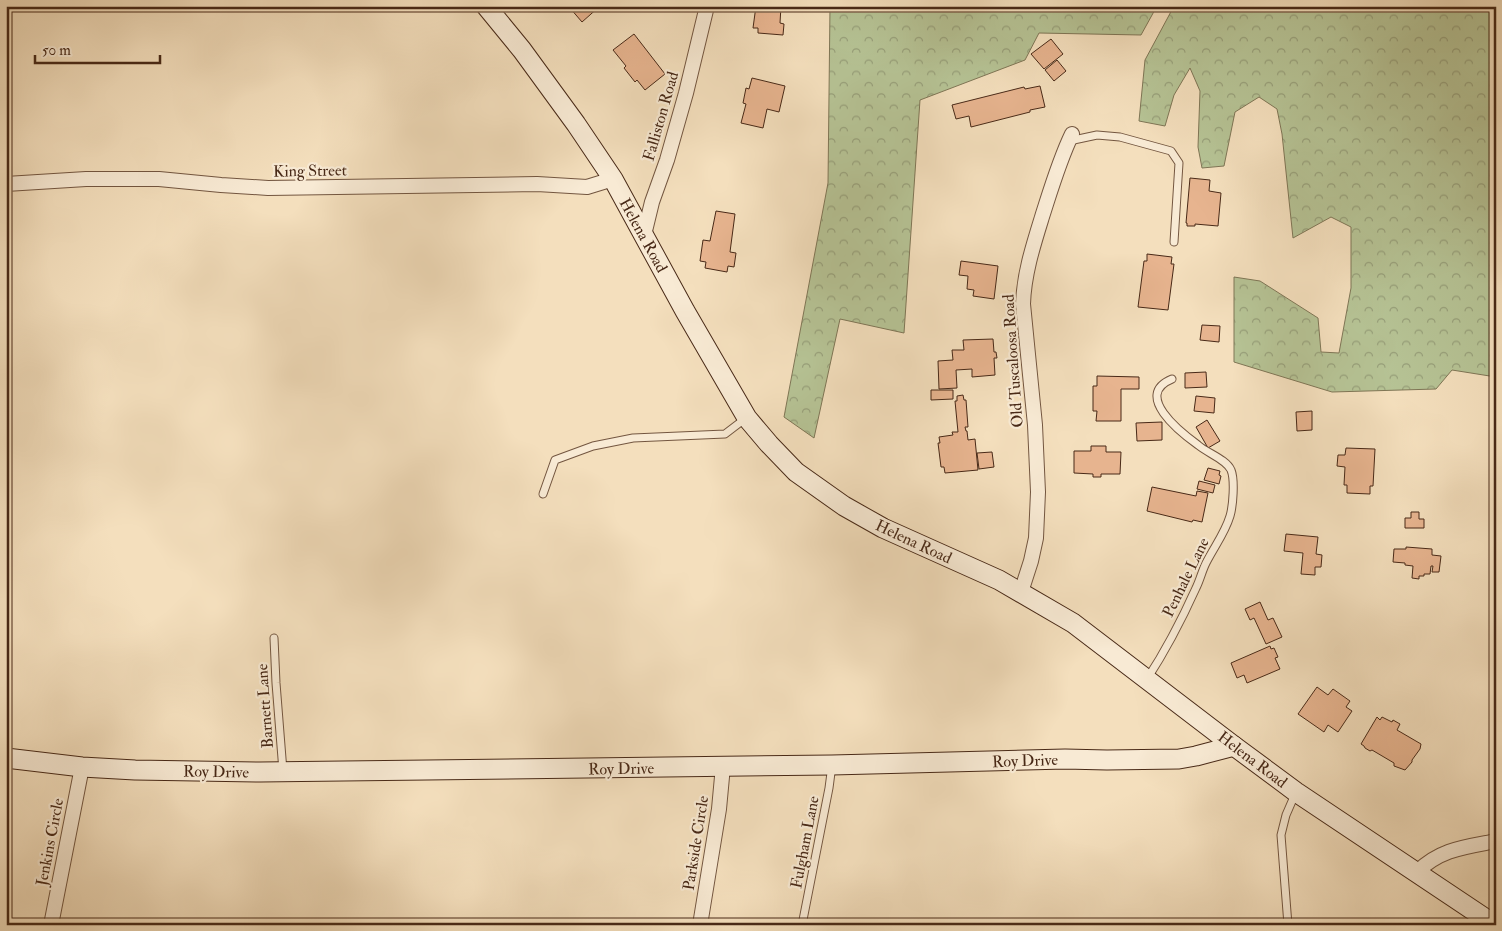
<svg xmlns="http://www.w3.org/2000/svg" width="1502" height="931" font-family="'IM FELL Double Pica',serif">
	<style>
		.forest { fill: url(#forest-crowns); stroke: #7f7656 }
		.building { fill: #e7b48f; stroke: #482917 }
		.lines { fill: none; stroke-linecap: round; stroke-linejoin: round }
		.lane-casing { stroke: #735640; stroke-width: 9 }
		.street-casing { stroke: #735640; stroke-width: 16 }
		.secondary-casing { stroke: #482917; stroke-width: 21 }
		.lane { stroke: #f8ead4; stroke-width: 7 }
		.street { stroke: #f8ead4; stroke-width: 14 }
		.secondary { stroke: #f8ead4; stroke-width: 19 }
		.labels { text-anchor: middle; stroke-width: 4.5; stroke-linejoin: round; paint-order: stroke }
		.street-label { font-size: 16px; fill: #482917; stroke: #f8ead4 }
	</style>
	<defs>
		<pattern id="forest-crowns" width="20" height="18" patternUnits="userSpaceOnUse" patternTransform="scale(1.25)"><rect width="20" height="18" fill="#b6c395"/><path d="M2 6a3 3 0 1 1 6 0M12 15a3 3 0 1 1 6 0" fill="none" stroke="#969e79"/></pattern>
	</defs>
	<rect width="100%" height="100%" fill="#f4dfbd"/>
	<filter id="stains"><feTurbulence type="fractalNoise" baseFrequency=".004" numOctaves="4"/><feColorMatrix values="0 0 0 0 .2 0 0 0 0 .09 0 0 0 0 .02 0 0 0 .5 -.17"/></filter>
	<radialGradient id="worn" r=".72"><stop offset=".6" stop-color="#630" stop-opacity="0"/><stop offset="1" stop-color="#630" stop-opacity=".3"/></radialGradient>
	<g class="forest">
		<path d="M830,6H1157L1141,35L1039,33L1025,60L920,100L904,333L840,319L814,438L784,417L828,183Z"/>
		<path d="M1174,6H1496V377L1452,370L1436,389L1332,392L1234,362V277L1260,281L1318,318L1321,352L1339,353L1351,288V227L1331,217L1293,238L1282,134L1277,109L1259,97L1235,112L1224,166L1202,168L1198,147L1200,91L1190,68L1174,95L1165,126L1139,121L1145,60Z"/>
	</g>
	<g class="building">
		<path d="M563,6H600L582,22L570,8L567,11Z"/>
		<path d="M756,6H781L780,23L784,24L783,35L758,33V28H753Z"/>
		<path d="M634,34L665,74L645,90L637,80L635,82L624,68L626,66L613,50Z"/>
		<path d="M1051,39L1063,54L1044,69L1031,54Z"/>
		<path d="M1057,60L1066,71L1054,81L1045,70Z"/>
		<path d="M752,78L785,86L779,112L767,109L763,128L741,123L746,104L743,103L746,88L749,89Z"/>
		<path d="M1040,86L1045,107L1030,110V112L971,127L969,116L956,119L952,105L1024,87L1025,89Z"/>
		<path d="M1190,178L1210,180L1209,191L1221,193L1218,226L1195,224V226H1187V223H1186Z"/>
		<path d="M716,211L735,214L730,252L736,253L734,267L728,266L727,272L705,268L706,262L700,261L703,240L710,241Z"/>
		<path d="M1147,254L1172,257L1171,264H1174L1168,310L1138,307L1144,261H1147Z"/>
		<path d="M961,261L998,266L994,299L973,296L974,290L967,289L968,276L959,275Z"/>
		<path d="M1202,325L1220,326L1219,342L1200,340Z"/>
		<path d="M993,339L994,352H996L997,358H994L995,375L972,377V369L956,370L957,388L939,389L938,361L953,360L952,350H964L963,340Z"/>
		<path d="M1206,372L1207,387L1185,388V373Z"/>
		<path d="M1097,376L1139,377V389H1121V421H1096L1097,411H1093V386H1097Z"/>
		<path d="M931,390H953V399L931,400Z"/>
		<path d="M963,395L964,400H966L968,427H965L966,431H967L968,440L975,439L978,470L945,473L944,467H941L938,443H940L939,437L953,435L952,432H958L955,401H957V396Z"/>
		<path d="M1196,396L1215,398L1214,413L1194,411Z"/>
		<path d="M1312,411V430L1297,431L1296,412Z"/>
		<path d="M1207,420L1220,441L1208,448L1196,427Z"/>
		<path d="M1162,422V440L1137,441L1136,423Z"/>
		<path d="M1091,446H1106V452H1121L1120,474H1101V477H1093V474L1074,473V451H1091Z"/>
		<path d="M1346,448L1375,449L1373,486H1370V494L1347,493V485H1344L1345,467L1337,466L1338,455H1345Z"/>
		<path d="M992,452L994,467L979,469L977,453Z"/>
		<path d="M1208,468L1220,471L1219,475L1221,476L1219,484L1204,480Z"/>
		<path d="M1199,481L1215,485L1213,493L1197,489Z"/>
		<path d="M1152,487L1196,496L1197,491L1208,493L1202,522L1193,520L1192,522L1147,511Z"/>
		<path d="M1411,512H1419V519H1424V528H1405V518H1411Z"/>
		<path d="M1286,534L1318,537L1316,554L1322,555L1321,567H1315V575L1301,574L1303,553L1284,551Z"/>
		<path d="M1406,547L1432,549V555L1441,556L1439,572H1432L1433,566H1431L1430,574H1424V576H1419V579L1412,578L1413,566L1405,565V563L1393,562L1394,549H1406Z"/>
		<path d="M1260,602L1268,620L1273,618L1282,637L1266,644L1254,618L1250,620L1245,609Z"/>
		<path d="M1270,646L1271,649L1274,648L1278,657L1275,658L1280,669L1247,683L1244,675L1237,678L1231,663Z"/>
		<path d="M1317,687L1328,695L1333,689L1350,701L1346,707L1352,711L1338,732L1328,725L1324,732L1298,714Z"/>
		<path d="M1377,717L1380,720L1382,717L1392,722L1393,720L1400,724L1397,730L1421,744L1420,749L1412,760V762L1405,770L1394,766V763L1372,750L1370,751L1365,748L1364,746L1361,744Z"/>
	</g>
	<g class="lines">
		<defs>
			<g id="lane">
				<path d="M1069,141L1097,135L1120,137L1171,151L1179,163L1174,242"/>
				<path d="M543,494L555,460L593,446L633,438L725,434L746,418"/>
				<path d="M274,638L276,683L283,771"/>
				<path d="M1147,679C1166,650 1182,619 1196,588C1200,580 1202,571 1206,563C1214,547 1225,533 1230,516C1233,506 1235,480 1231,470C1226,459 1207,453 1198,445C1180,432 1133,395 1172,379"/>
				<path d="M802,925L829,788L832,765"/>
				<path d="M1288,925L1281,835L1286,815L1296,792"/>
			</g>
			<g id="street">
				<path d="M6,184L86,179H159L221,185L268,188L537,184L587,187L613,179"/>
				<path d="M644,235L652,202L667,160L686,93L707,6"/>
				<path d="M1021,592L1031,561L1036,538L1038,492L1035,425L1023,304C1024,274 1033,246 1042,217C1051,189 1059,161 1072,134"/>
				<path d="M1417,872C1440,849 1465,847 1496,841"/>
				<path d="M51,925L82,767"/>
				<path d="M700,925L719,809L723,766"/>
			</g>
			<g id="secondary">
				<path d="M486,6L522,50L576,124L613,179L685,311L747,418L769,444L796,472L844,506L883,528L999,580L1073,623L1234,746L1296,792L1495,925"/>
				<path d="M6,758L82,767L135,770L260,772L832,765L1065,759L1107,760L1179,759L1196,756L1234,746"/>
			</g>
		</defs>
		<use href="#lane" class="lane-casing"/>
		<use href="#street" class="street-casing"/>
		<use href="#secondary" class="secondary-casing"/>
		<use href="#lane" class="lane"/>
		<use href="#street" class="street"/>
		<use href="#secondary" class="secondary"/>
	</g>
	<g class="labels">
		<g class="street-label">
			<text transform="translate(660 116) rotate(-74)" y="6">Falliston Road</text>
			<text transform="translate(310 170) rotate(-1)" y="6">King Street</text>
			<text transform="translate(644 235) rotate(61)" y="6">Helena Road</text>
			<text transform="translate(1012 361) rotate(-94)" y="6">Old Tuscaloosa Road</text>
			<text transform="translate(914 541) rotate(25)" y="6">Helena Road</text>
			<text transform="translate(1185 577) rotate(-64)" y="6">Penhale Lane</text>
			<text transform="translate(264 706) rotate(-94)" y="6">Barnett Lane</text>
			<text transform="translate(1253 759) rotate(37)" y="6">Helena Road</text>
			<text transform="translate(1025 760) rotate(-2)" y="6">Roy Drive</text>
			<text transform="translate(621 768) rotate(-1)" y="6">Roy Drive</text>
			<text transform="translate(216 771) rotate(1)" y="6">Roy Drive</text>
			<text transform="translate(49 842) rotate(-79)" y="6">Jenkins Circle</text>
			<text transform="translate(804 842) rotate(-79)" y="6">Fulgham Lane</text>
			<text transform="translate(695 843) rotate(-81)" y="6">Parkside Circle</text>
		</g>
	</g>
	<rect width="1502" height="931" fill="none" stroke="#f4dfbd" stroke-width="25"/>
	<rect x="8" y="8" width="1487" height="916" fill="none" stroke="#482917" stroke-width="2.5"/>
	<rect x="12" y="12" width="1477" height="906" fill="none" stroke="#482917"/>
	<path d="M35 55v8h125v-8" fill="none" stroke="#482917" stroke-width="2.5"/>
	<text x="42" y="55" font-size="15" fill="#482917" stroke="#f8ead4" stroke-width="4" paint-order="stroke">50 m</text>
	<rect width="100%" height="100%" filter="url(#stains)"/>
	<rect width="100%" height="100%" fill="url(#worn)"/>
</svg>
